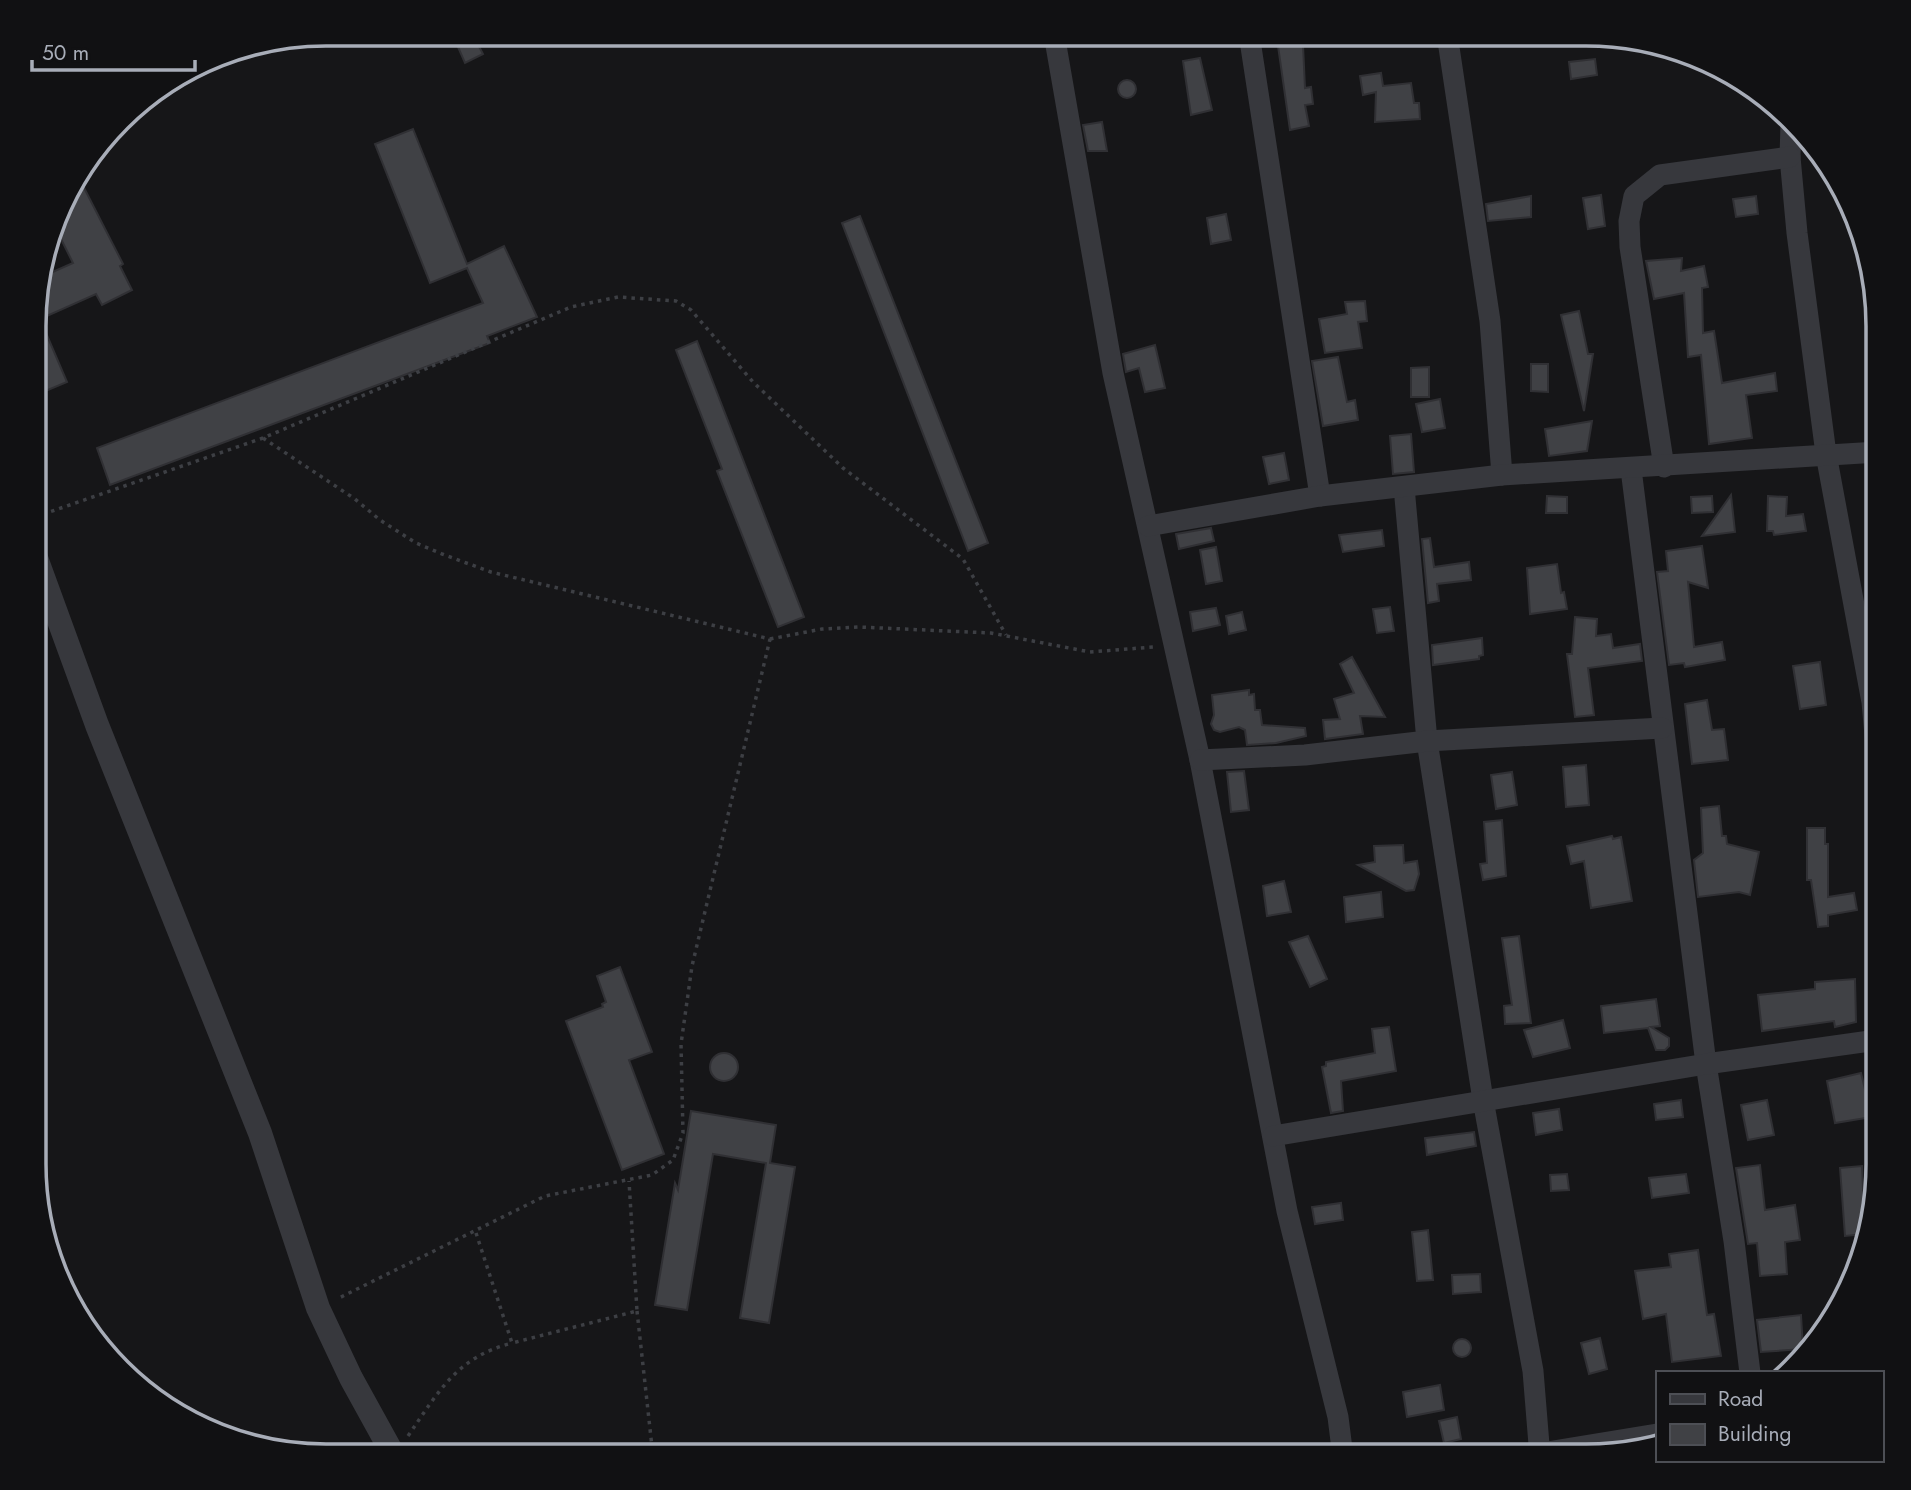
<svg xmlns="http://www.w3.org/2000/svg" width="1911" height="1490" font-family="Jost,sans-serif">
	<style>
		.building { fill: #404145; stroke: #303034; stroke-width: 2 }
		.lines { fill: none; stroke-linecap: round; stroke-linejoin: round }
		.path { stroke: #3d3f44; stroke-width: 3.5; stroke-dasharray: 3.5 5; stroke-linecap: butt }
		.minor { stroke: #37383d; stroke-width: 21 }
		.tertiary { stroke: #37383d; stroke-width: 24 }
		.rim { fill: none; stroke: #a8adb8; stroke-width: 3.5 }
	</style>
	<rect width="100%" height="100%" fill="#161618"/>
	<g class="building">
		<path d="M475,39L483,54L465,63L458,47Z"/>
		<path d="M1303,45L1305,88L1311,87L1313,104L1305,105L1309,126L1290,130L1278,46Z"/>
		<path d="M1200,58L1212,110L1191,115L1183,61Z"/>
		<path d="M1595,59L1597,75L1571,79L1569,62Z"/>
		<path d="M1381,73L1383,86L1411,83L1414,103H1419L1420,119L1375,122L1376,92L1363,95L1360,76Z"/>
		<circle cx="1127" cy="89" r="9"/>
		<path d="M1102,122L1107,151H1088L1083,125Z"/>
		<path d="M413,129L467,264L504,246L537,317L487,336L490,343L110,485L97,448L483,303L467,268L430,283L375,144Z"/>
		<path d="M77,174L123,264L120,266L132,290L102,305L96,294L40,319L67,382L36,395V287L39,278L73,263L56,229Z"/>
		<path d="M1601,195L1605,226L1588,229L1583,198Z"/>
		<path d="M1531,196V217L1488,221L1486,204Z"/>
		<path d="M1756,196L1758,214L1736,217L1733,199Z"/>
		<path d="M1226,214L1231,240L1211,244L1207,218Z"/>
		<path d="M860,216L988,543L968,551L842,223Z"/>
		<path d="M1682,258L1681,271L1704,266L1708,287L1702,288L1703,333L1714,331L1722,383L1775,373L1777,391L1746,395L1752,438L1709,444L1701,355L1688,357L1684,293L1654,299L1646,261Z"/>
		<path d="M1365,301L1367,321L1358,322L1362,348L1325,353L1319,319L1347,314L1345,302Z"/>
		<path d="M1579,311L1588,354H1593L1584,411L1561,315Z"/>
		<path d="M697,341L804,617L778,627L717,471L722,469L676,350Z"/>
		<path d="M1155,345L1165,388L1145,392L1139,368L1126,372L1123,354Z"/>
		<path d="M1338,357L1347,402L1355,400L1358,420L1323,426L1312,361Z"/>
		<path d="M1531,364H1548V392L1531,391Z"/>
		<path d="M1429,367V397H1411V368Z"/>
		<path d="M1440,399L1445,428L1422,432L1416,404Z"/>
		<path d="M1592,421L1587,451L1549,456L1545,429Z"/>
		<path d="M1411,434L1414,472L1393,474L1390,436Z"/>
		<path d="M1284,453L1289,480L1269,484L1263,457Z"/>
		<path d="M1731,495L1735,532L1702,536Z"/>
		<path d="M1547,496L1567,497V513H1546Z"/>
		<path d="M1712,496L1713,512L1692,513L1691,497Z"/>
		<path d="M1768,496L1787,497L1786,516L1803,514L1806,531L1774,535L1773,531H1767Z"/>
		<path d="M1211,528L1214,541L1179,549L1176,534Z"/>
		<path d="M1382,530L1384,546L1343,552L1339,535Z"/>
		<path d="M1430,538L1434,567L1469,562L1471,580L1437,584L1439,601L1428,603L1422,539Z"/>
		<path d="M1702,546L1708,588L1688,582L1694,647L1722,642L1725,660L1685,667L1684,663L1669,665L1657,572L1668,571L1666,551Z"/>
		<path d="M1216,547L1222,581L1206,584L1200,550Z"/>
		<path d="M1557,564L1561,593L1564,592L1567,609L1530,614L1527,568Z"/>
		<path d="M1390,607L1394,631L1377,633L1373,609Z"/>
		<path d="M1216,608L1220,625L1193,631L1190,612Z"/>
		<path d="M1242,612L1246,630L1229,634L1226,616Z"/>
		<path d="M1575,617L1597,619L1596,636L1611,634L1613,648L1640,644L1642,661L1588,668L1594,715L1575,717L1567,654H1572Z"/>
		<path d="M1482,638L1483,655L1479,656V659L1433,665L1432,645Z"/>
		<path d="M1352,657L1385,717L1360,716L1363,734L1325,739L1323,720L1340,719L1334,699L1354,693L1340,664Z"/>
		<path d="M1820,662L1826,705L1800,709L1793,666Z"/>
		<path d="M1249,690V695L1254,694L1255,710H1260L1262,725L1305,728L1306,736L1276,743L1247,745L1245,730L1239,727L1220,732L1214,730L1211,724L1214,715L1212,695Z"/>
		<path d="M1707,700L1712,730L1724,729L1728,760L1692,764L1685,704Z"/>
		<path d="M1586,765L1589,805L1566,807L1563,767Z"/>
		<path d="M1244,771L1249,810L1231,812L1227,772Z"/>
		<path d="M1512,772L1517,805L1496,809L1491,775Z"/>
		<path d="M1719,806L1722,836H1726L1727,844L1759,852L1750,895L1739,892L1698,897L1694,860L1703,853L1701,808Z"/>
		<path d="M1502,820L1506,876L1483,880L1480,864L1487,863L1484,822Z"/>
		<path d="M1807,828H1825V844H1828V897L1854,893L1857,910L1828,915V926L1818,927L1811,880H1807Z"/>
		<path d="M1612,836L1613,839L1621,837L1632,901L1591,908L1584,861L1571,864L1567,846Z"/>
		<path d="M1403,845L1404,863L1417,861L1419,874L1414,890L1406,891L1358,865L1375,862L1374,846Z"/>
		<path d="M1284,881L1291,912L1267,916L1263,886Z"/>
		<path d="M1381,892L1383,917L1346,922L1344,897Z"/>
		<path d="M1308,936L1327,979L1310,987L1289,942Z"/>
		<path d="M1519,936L1531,1023L1505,1024L1504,1006L1512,1005L1502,938Z"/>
		<path d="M620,967L652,1052L629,1060L664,1154L622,1170L566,1021L603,1007L602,1004L606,1002L597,976Z"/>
		<path d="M1855,979L1856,1022L1835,1027L1834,1021L1762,1031L1758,995L1815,989V982Z"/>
		<path d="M1656,999L1660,1026L1651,1027L1669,1038V1046L1665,1050H1656L1648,1028L1604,1033L1601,1006Z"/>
		<path d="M1563,1020L1570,1048L1533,1057L1524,1030Z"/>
		<path d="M1389,1027L1396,1071L1341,1081L1343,1111L1331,1113L1322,1067L1326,1066V1062L1375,1053L1372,1029Z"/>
		<circle cx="724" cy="1067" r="14"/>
		<path d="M1861,1073L1872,1117L1835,1123L1827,1081Z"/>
		<path d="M1681,1100L1683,1117L1656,1120L1654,1104Z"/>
		<path d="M1767,1100L1774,1135L1748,1140L1741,1105Z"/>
		<path d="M1559,1109L1562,1130L1536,1135L1533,1113Z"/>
		<path d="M691,1111L776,1125L770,1163L795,1167L769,1323L740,1318L766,1163L713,1154L687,1310L655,1305L675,1183L678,1190Z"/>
		<path d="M1474,1132L1476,1146L1427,1155L1425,1138Z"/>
		<path d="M1760,1165L1765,1210L1795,1205L1800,1240L1785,1242L1787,1274L1760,1276L1757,1243L1748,1244L1736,1168Z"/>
		<path d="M1862,1166L1865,1234L1845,1236L1840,1168Z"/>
		<path d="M1567,1174L1569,1190L1551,1191L1550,1175Z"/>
		<path d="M1686,1174L1689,1193L1652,1198L1649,1178Z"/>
		<path d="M1341,1203L1343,1220L1315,1224L1312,1207Z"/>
		<path d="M1428,1230L1433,1280L1417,1281L1412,1232Z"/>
		<path d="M1698,1250L1707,1315L1714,1314L1721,1356L1672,1362L1666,1314L1643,1319L1635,1271L1671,1267L1669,1254Z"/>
		<path d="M1480,1274L1481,1292L1453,1294L1452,1275Z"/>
		<path d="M1801,1315L1803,1349L1761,1352L1757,1320Z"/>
		<path d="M1600,1338L1607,1369L1589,1374L1581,1343Z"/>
		<circle cx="1462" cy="1348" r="9"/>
		<path d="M1440,1385L1444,1410L1407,1417L1403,1392Z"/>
		<path d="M1457,1417L1461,1439L1444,1443L1439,1421Z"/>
	</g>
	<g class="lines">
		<g class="path">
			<path d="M263,438L355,499L380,520L416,543L442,554L491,572L770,639L692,966L681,1044L683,1133L673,1160L652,1175L545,1196L339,1298"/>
			<path d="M35,517L263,438L571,307L618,297L676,301L691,310L753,382L843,468L963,559L1006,635"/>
			<path d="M770,639L822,629L859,627L991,633L1090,652L1153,647"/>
			<path d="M476,1233L512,1343L637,1311L629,1181"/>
			<path d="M637,1311L653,1456"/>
			<path d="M408,1436C439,1391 457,1357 512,1343"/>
		</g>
		<g class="minor">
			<path d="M1054,34L1113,373L1200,760L1287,1211L1338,1417L1343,1457"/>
			<path d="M1249,34L1320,496"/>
			<path d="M1447,34L1490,321L1502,475"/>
			<path d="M1791,123L1790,157L1797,233L1826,454L1872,702L1877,758"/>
			<path d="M1664,467L1630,247L1629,221L1634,196L1660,175L1790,157"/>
			<path d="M1631,469L1706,1064L1734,1241L1750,1373"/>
			<path d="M1404,487L1427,741L1483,1100L1533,1371L1540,1457"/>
			<path d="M1148,526L1320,496L1502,475L1878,452"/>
			<path d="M1200,760L1305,755L1427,741L1662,728"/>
			<path d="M1273,1136L1706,1064L1877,1040"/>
			<path d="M1518,1457L1657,1434"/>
		</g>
		<path class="tertiary" d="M35,555L97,725L260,1133L318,1308L351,1378L394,1456"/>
	</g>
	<path d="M0 0H1911V1490H0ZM326 46H1586A280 280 0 0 1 1866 326V1164A280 280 0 0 1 1586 1444H326A280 280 0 0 1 46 1164V326A280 280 0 0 1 326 46Z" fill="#111113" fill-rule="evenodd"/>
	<path class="rim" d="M326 46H1586A280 280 0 0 1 1866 326V1164A280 280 0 0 1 1586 1444H326A280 280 0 0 1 46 1164V326A280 280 0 0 1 326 46Z"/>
	<rect x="1656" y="1371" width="228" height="91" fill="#111113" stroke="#4d4f55" stroke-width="2"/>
	<rect x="1670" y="1394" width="35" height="10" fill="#37383d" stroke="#4d4f55" stroke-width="2"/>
	<text x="1718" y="1406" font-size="21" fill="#a8adb8">Road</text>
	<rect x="1670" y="1424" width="35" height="21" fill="#404145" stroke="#4d4f55" stroke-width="2"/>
	<text x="1718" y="1441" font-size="21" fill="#a8adb8">Building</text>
	<path d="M32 60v10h163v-10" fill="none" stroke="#a8adb8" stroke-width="3.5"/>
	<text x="42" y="60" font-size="21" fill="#a8adb8" stroke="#111113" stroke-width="5" paint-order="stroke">50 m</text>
</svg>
